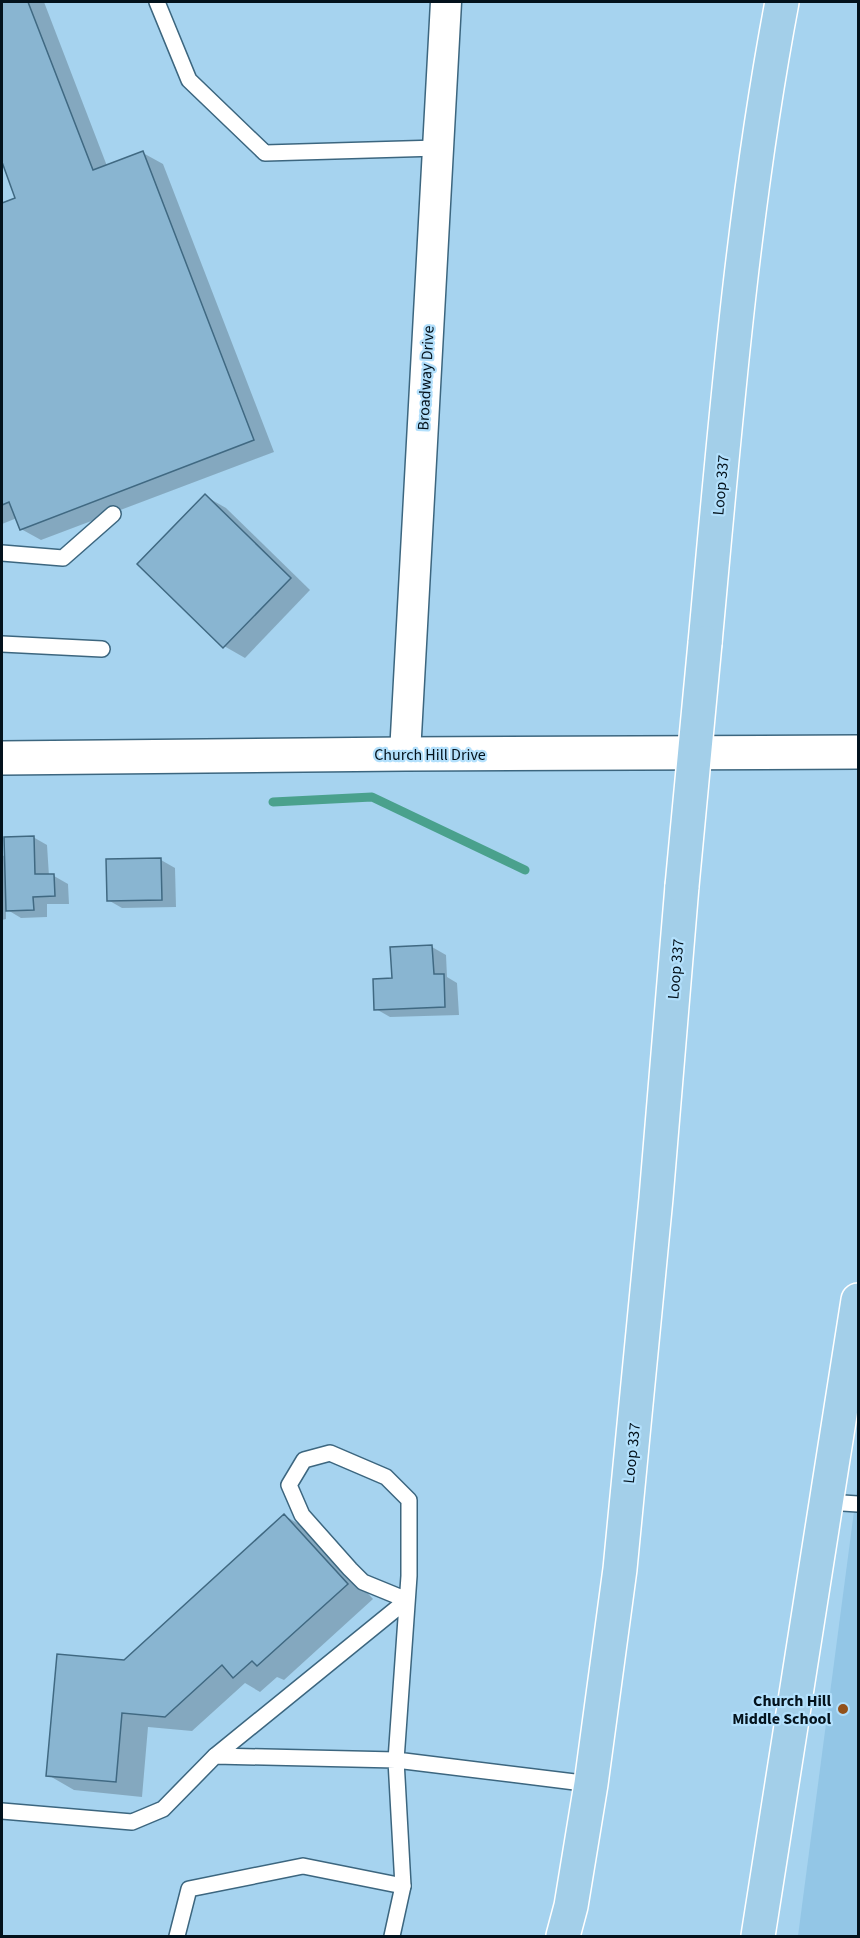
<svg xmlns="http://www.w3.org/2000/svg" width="860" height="1938" font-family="'Source Sans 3',sans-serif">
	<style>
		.built { fill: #93c6e6 }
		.shadow { fill: #0003 }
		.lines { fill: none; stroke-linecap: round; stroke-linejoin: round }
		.stream { stroke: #4aa18d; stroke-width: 9 }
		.building { fill: #89b5d1; stroke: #406982; stroke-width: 1.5 }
		.service-casing { stroke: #3c667f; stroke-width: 18 }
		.minor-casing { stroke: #3c667f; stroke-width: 33 }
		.tertiary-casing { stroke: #3c667f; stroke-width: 36 }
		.primary-casing { stroke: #fff; stroke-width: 36 }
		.service { stroke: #fff; stroke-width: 15 }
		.minor { stroke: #fff; stroke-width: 30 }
		.tertiary { stroke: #fff; stroke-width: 33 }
		.primary { stroke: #a3cfe9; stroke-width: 33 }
		.primary-bridge-casing { stroke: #fff; stroke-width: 36; stroke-linecap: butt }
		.primary-bridge { stroke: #a3cfe9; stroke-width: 33 }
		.poi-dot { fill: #92511b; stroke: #b3e0fc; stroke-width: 2 }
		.labels { text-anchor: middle; stroke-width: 4.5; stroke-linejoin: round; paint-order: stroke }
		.street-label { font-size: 16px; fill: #03121c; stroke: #b3e0fc }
		.poi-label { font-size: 16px; font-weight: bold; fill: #03121c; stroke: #b3e0fc; text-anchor: end }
	</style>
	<rect width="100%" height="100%" fill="#a6d3ef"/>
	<path class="built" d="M858,1481V1936H798Z"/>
	<g class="shadow">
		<path d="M2,2H44L107,166L143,153L163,164L274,452L41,540L21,529L17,518L2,524V205L17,199L2,158Z"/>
		<path d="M205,496L226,508L310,590L245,658L224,646Z"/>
		<path d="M33,837L47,845L49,876H54L68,884L69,904H47V917L21,918L6,909V919L2,920V855L6,857Z"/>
		<path d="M161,860L175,868L176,907L122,908L108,900Z"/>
		<path d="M432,947L446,955L447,977L457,983L459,1015L390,1017L376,1009L393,979Z"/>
		<path d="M285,1516L311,1531L373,1599L284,1680L277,1677L260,1692L245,1683L192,1731L148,1727L142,1797L74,1790L48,1775L125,1662Z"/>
	</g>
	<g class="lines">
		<path class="stream" d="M273,802L372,797L525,870"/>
	</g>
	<g class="building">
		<path d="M2,2H28L93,170L143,151L254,440L20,530L9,502L2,505V203L15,198L2,162Z"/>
		<path d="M205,494L291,578L223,648L137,564Z"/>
		<path d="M34,836L35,874H54L55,896L33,897L34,910L6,911L4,837Z"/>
		<path d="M161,858L162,900L107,901L106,859Z"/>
		<path d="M432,945L434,974H444L445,1007L374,1010L373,979L392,978L390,947Z"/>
		<path d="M284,1514L348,1584L257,1666L252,1661L233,1678L222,1665L165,1717L122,1713L116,1782L46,1776L57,1654L124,1660Z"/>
	</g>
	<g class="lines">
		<defs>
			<g id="service">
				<path d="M157,2L189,80L265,153L438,148"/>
				<path d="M2,553L63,558L113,514"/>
				<path d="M2,644L102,649"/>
				<path d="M827,1502L858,1504"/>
				<path d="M215,1756L407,1600L363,1582L350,1569L302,1515L289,1485L304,1460L330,1453L386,1477L409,1500V1576L396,1760L591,1784"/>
				<path d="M2,1811L132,1822L163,1809L215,1756L396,1760L403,1886L303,1866L189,1889L177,1936"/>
				<path d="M392,1936L403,1886"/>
			</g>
			<path id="minor" d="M405,754L446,2"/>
			<path id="tertiary" d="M2,758L405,754L858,752"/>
			<g id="primary">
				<path d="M705,643C725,428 742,213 782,2"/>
				<path d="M563,1936L571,1906L591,1784L620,1569L656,1198L682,886"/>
				<path d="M758,1936L858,1300"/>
			</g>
		</defs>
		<use href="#service" class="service-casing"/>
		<use href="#minor" class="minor-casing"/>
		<use href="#tertiary" class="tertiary-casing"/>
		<use href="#primary" class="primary-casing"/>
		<use href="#service" class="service"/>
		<use href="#minor" class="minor"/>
		<use href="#tertiary" class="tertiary"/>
		<use href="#primary" class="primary"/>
		<defs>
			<path id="primary-bridge" d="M682,886L705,643"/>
		</defs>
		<use href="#primary-bridge" class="primary-bridge-casing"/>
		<use href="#primary-bridge" class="primary-bridge"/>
	</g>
	<circle class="poi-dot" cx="843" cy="1709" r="6"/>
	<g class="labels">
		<g class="street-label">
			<text transform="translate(425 378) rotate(-87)" y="6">Broadway Drive</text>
			<text transform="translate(720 485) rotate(-85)" y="6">Loop 337</text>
			<text x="430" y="760">Church Hill Drive</text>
			<text transform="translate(675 969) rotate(-85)" y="6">Loop 337</text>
			<text transform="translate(631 1453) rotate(-84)" y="6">Loop 337</text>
		</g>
		<g class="poi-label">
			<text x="831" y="1706">Church Hill<tspan x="831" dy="18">Middle School</tspan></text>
		</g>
	</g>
	<rect width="860" height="1938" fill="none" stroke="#03121c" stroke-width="6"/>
</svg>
